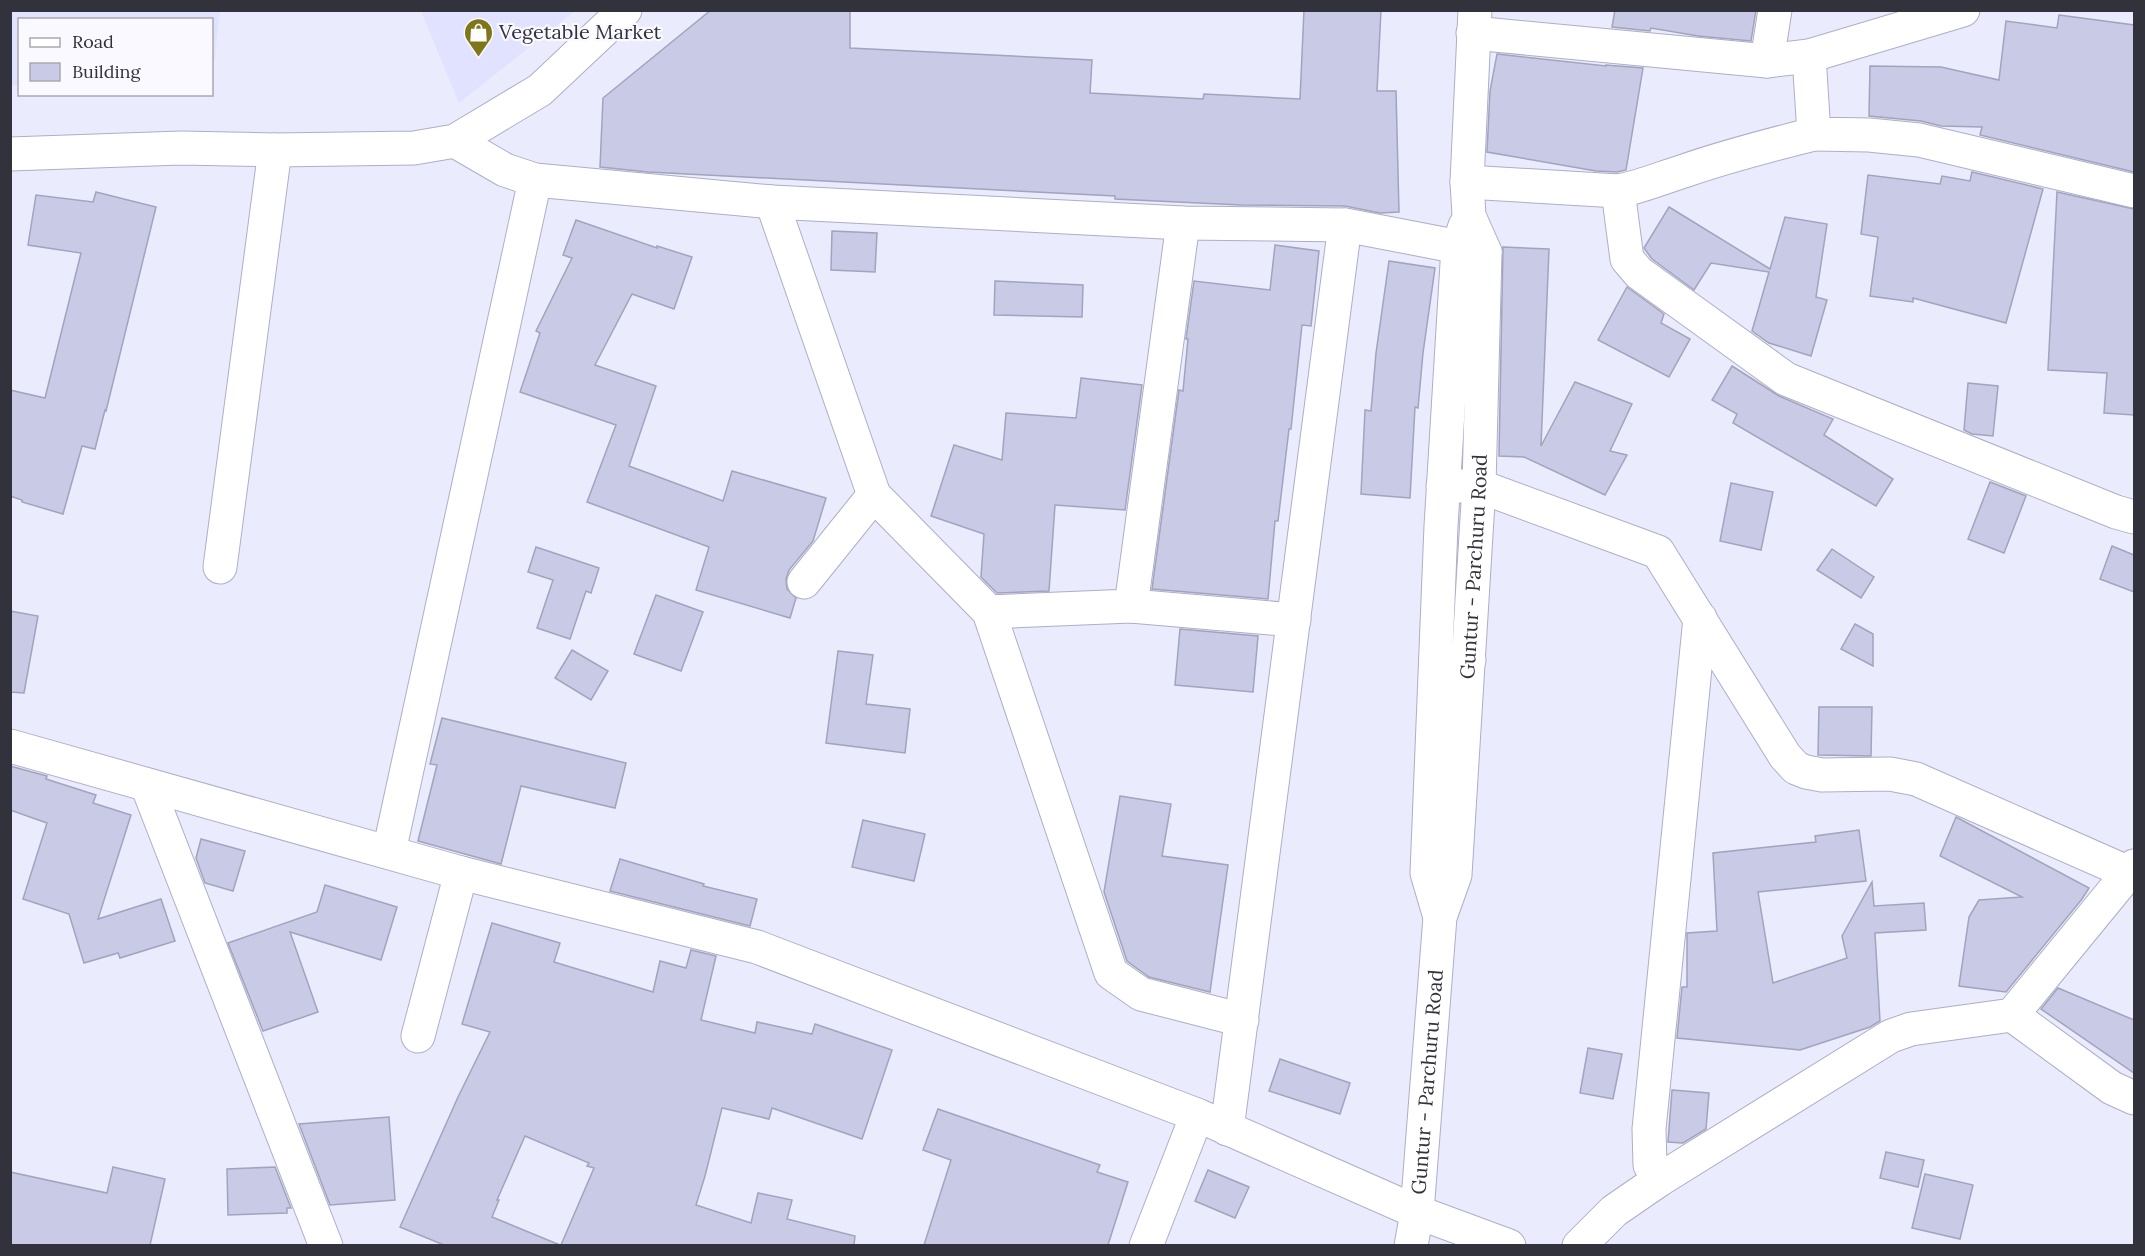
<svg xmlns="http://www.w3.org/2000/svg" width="2145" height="1256" font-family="Lora,serif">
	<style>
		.built { fill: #e1e2ff }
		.building { fill: #c9cae5; stroke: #a2a3bd; stroke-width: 1.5 }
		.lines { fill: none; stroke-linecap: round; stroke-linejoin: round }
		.minor-casing { stroke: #adaec9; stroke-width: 35 }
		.major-casing { stroke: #adaec9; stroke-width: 35 }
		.minor { stroke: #fff; stroke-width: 33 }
		.major { stroke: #fff; stroke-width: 33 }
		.labels { text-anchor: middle; stroke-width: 4.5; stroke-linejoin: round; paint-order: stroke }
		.poi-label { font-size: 20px; fill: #31323c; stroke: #f9f9ff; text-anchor: start }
		.street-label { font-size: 20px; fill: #31323c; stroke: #f9f9ff }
	</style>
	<rect width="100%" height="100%" fill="#eaebfc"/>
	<g class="built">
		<path d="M10,11H220L214,63H212V20H20L19,85L11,86Z"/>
		<path d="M421,11H575L459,103Z"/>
	</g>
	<g class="building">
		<path d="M711,10H850V48L1092,60L1090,93L1203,99L1204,94L1300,99L1304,10H1381L1377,91H1396L1399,212L1380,213L1345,206L1241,205L1115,199V196L648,172L600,167L603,98Z"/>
		<path d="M1615,10H1756L1751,41L1698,36L1651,28L1650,31L1612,27Z"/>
		<path d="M2059,15L2134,25V172L1980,135L1982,127L1941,126L1921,121L1869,116L1870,66L1941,67L1999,80L2006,21L2057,28Z"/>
		<path d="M1497,54L1606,66V65L1643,68L1626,170L1617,172L1596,171L1487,152L1490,91Z"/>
		<path d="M1972,172L2043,189L2006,323L1913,298V302L1870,296L1878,237L1861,234L1868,175L1940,184L1942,176L1970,181Z"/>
		<path d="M96,192L156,207L106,411L105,410L95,449L82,446L63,514L22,502V500L10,496V390L45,398L81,253L28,245L36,195L93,202Z"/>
		<path d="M2057,192L2134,209V415L2104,413L2107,373L2048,370Z"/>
		<path d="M1669,207L1770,269L1785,217L1827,224L1816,297L1827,300L1811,356L1769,343L1752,331L1769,272L1711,263L1694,290L1652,259L1644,248Z"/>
		<path d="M576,220L657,248V246L692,257L674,309L632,294L595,365L656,386L629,466L723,501L732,471L826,498L813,541L789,570L786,579L787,589L796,598L790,618L696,590L709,547L587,502L616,425L520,392L540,333L536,331L572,258L563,255Z"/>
		<path d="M832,231L877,233L875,272L831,270Z"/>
		<path d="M1275,245L1319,251L1311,326L1302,325L1291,429H1289L1278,521H1275L1268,599L1152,589L1179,390L1183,391L1188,339H1186L1194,281L1270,290Z"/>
		<path d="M1503,247L1549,249L1541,446L1575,382L1632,404L1610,451L1627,455L1605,495L1524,457L1499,456Z"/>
		<path d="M1389,261L1435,268L1423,353L1418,408L1415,407L1410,498L1361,494L1365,410L1371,411L1376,353Z"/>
		<path d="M995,281L1083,285L1082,317L994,315Z"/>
		<path d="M1627,287L1664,314L1661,323L1690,339L1669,377L1598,340Z"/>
		<path d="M1732,366L1779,396L1833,419L1824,435L1893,479L1876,506L1733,423L1737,414L1712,400Z"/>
		<path d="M1081,378L1142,385L1125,510L1055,505L1049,591L997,593L981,577L984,534L931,516L954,445L1002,460L1006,413L1076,418Z"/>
		<path d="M1968,383L1998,386L1993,436L1972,434L1964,430Z"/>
		<path d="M1990,482L2026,496L2004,553L1968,539Z"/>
		<path d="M1731,483L1773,492L1761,550L1720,541Z"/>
		<path d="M2112,546L2134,555V592L2100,579Z"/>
		<path d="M536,547L599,568L591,593L586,591L570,639L537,628L553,580L528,572Z"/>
		<path d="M1832,549L1874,577L1861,598L1817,570Z"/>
		<path d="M656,595L703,612L681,671L634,654Z"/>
		<path d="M10,611L38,616L24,693L10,692Z"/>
		<path d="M1855,624L1873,634V666L1841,649Z"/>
		<path d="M1180,629L1258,636L1253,692L1175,685Z"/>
		<path d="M572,650L608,671L591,700L555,678Z"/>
		<path d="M838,651L873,655L866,704L910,709L905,753L826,743Z"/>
		<path d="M1819,707H1872L1871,756L1818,755Z"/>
		<path d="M442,718L626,763L615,808L521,786L501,864L418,841L437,765L430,764Z"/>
		<path d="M10,766L47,776L46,779L96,795L93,803L131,815L98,919L161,899L175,941L120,958L118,953L84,963L69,914L23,899L47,823L10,810Z"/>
		<path d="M1120,796L1171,804L1162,856L1228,865L1210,992L1149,977L1127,961L1104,892Z"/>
		<path d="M1956,817L2089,888L2082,899L2006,992L1959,986L1969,917L1979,900L2022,897L1940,856Z"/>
		<path d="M863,820L925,834L914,881L852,867Z"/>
		<path d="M1859,830L1866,881L1758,892L1773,983L1847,958L1842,936L1872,882L1874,906L1924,903L1926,930L1875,933L1880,1021L1870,1027L1800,1050L1677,1038L1682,987H1687V933L1717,931L1713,853L1816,842L1815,836Z"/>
		<path d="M201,839L245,851L233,891L205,883L196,858Z"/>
		<path d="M620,859L704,884L703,886L757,899L750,926L610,891Z"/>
		<path d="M325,885L397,907L381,960L290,932L318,1012L263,1031L228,943L317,912Z"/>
		<path d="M492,923L560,943L554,962L653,992L660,961L686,968L691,950L716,956L701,1020L755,1033L757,1022L812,1034L815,1024L892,1050L862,1139L772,1108L769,1119L722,1108L705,1176L696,1205L751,1223L758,1193L792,1200L787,1219L855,1236L854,1245H561L594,1168L587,1166L589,1163L525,1136L497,1200H499L492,1217L560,1245H444L400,1227L458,1097L490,1032L462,1024Z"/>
		<path d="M2058,988L2134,1020V1073L2041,1009Z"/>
		<path d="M1588,1048L1622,1054L1613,1099L1580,1093Z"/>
		<path d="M1280,1059L1350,1083L1340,1114L1269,1091Z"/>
		<path d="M1672,1090L1709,1093L1706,1129L1683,1143L1668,1142Z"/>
		<path d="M938,1109L1100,1165L1097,1172L1128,1182L1108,1245H924L951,1160L923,1150Z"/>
		<path d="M389,1117L395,1200L330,1205L299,1124Z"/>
		<path d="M1886,1152L1924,1160L1918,1187L1880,1178Z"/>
		<path d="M113,1167L165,1179L150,1245H10V1172L107,1193Z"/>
		<path d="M275,1167L291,1208H287V1213L228,1215L227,1169Z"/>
		<path d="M1208,1170L1249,1187L1235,1218L1195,1201Z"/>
		<path d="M1925,1174L1973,1185L1960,1239L1912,1228Z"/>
	</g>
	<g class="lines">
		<defs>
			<g id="minor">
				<path d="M1473,33L1767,61L1809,56L1963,10"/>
				<path d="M1809,56L1814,134L1869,135L1919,140L2134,191"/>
				<path d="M1767,61L1775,10"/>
				<path d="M455,141L505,170L535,180L772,202L1183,223L1345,225L1485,252"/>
				<path d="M10,154L181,148L275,150L414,148L455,141L540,90L625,10"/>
				<path d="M1467,182L1618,191C1641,187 1661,178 1684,171C1727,156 1770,145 1814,134"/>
				<path d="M1618,191L1627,259L1639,273L1786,379L2116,512L2134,517"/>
				<path d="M772,202L874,495L989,612L1111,973L1141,994L1242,1020"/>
				<path d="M1443,486H1479L1658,552L1785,756L1796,768L1806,772L1822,775L1890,774L1916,779L2129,873"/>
				<path d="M220,567L275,150"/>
				<path d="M804,582L874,495"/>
				<path d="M1131,606L1294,620"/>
				<path d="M989,612L1131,606L1183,223"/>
				<path d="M1700,618L1649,1129L1650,1165L1659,1180L1891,1036L1911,1029L2012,1015L2134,866"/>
				<path d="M10,746L461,873L757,947L1197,1115L1417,1212L1509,1246"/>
				<path d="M147,785L326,1246"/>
				<path d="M389,852L535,180"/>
				<path d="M1440,917L1427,873L1441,526L1458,247L1465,226"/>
				<path d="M2012,1015L2112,1088L2134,1098"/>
				<path d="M418,1036L461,873"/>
				<path d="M1227,1129L1345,225"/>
				<path d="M1146,1246L1197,1115"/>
				<path id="s1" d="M1411,1246L1417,1212L1440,917L1455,875L1479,486L1485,252L1469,216L1467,182L1475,10"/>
				<path d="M1579,1246L1614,1211L1659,1180"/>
			</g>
			<path id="major" d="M1436,658L1469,660"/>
		</defs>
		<use href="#minor" class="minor-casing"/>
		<use href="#major" class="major-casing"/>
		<use href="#minor" class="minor"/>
		<use href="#major" class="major"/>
	</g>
	<defs>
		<symbol id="shop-pin" viewBox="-11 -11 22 30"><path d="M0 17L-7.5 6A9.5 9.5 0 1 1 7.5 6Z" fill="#7f7619" stroke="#f9f9ff"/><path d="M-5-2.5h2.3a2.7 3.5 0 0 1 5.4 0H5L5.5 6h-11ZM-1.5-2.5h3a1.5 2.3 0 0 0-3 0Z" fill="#fff"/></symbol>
	</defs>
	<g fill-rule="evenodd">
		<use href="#shop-pin" x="462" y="16" width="33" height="45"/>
	</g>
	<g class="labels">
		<g class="poi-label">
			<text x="499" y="39">Vegetable Market</text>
		</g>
		<g class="street-label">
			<text dy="7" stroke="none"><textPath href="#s1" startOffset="684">Guntur - Parchuru Road</textPath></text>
			<text dy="7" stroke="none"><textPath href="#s1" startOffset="165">Guntur - Parchuru Road</textPath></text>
		</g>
	</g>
	<rect width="2145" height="1256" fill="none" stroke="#31323c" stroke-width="24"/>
	<rect x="18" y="18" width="195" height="78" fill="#f9f9ff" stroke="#a9a9b1" stroke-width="1.5"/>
	<rect x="30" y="38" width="30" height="9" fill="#ffffff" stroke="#a9a9b1" stroke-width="1.5"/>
	<text x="72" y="48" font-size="18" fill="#31323c">Road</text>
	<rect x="30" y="63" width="30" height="18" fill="#c9cae5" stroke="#a9a9b1" stroke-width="1.5"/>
	<text x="72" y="78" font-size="18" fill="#31323c">Building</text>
</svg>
